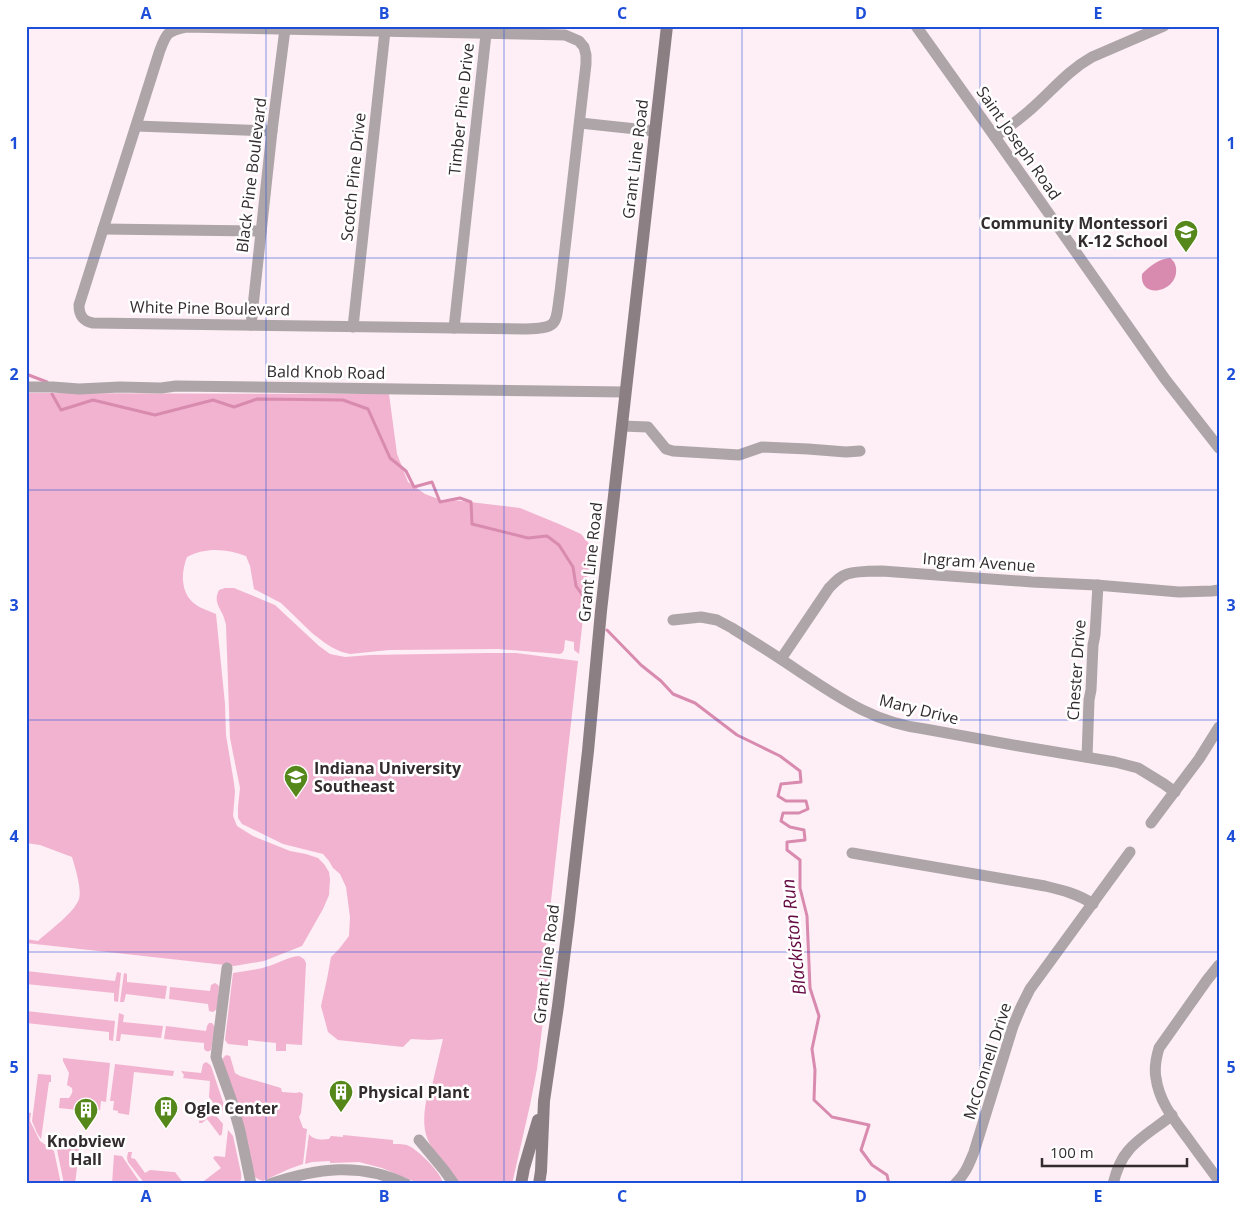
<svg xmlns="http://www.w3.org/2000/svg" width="1245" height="1210" font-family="'Open Sans',sans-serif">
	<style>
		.green { fill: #f1b3cf }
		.water { fill: #d88baf }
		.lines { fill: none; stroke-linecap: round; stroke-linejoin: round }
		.stream { stroke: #d88baf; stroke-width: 3 }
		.minor { stroke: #ada5a8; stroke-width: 11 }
		.secondary { stroke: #8b7f84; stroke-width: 12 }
		.grid { fill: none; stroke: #1d4ed8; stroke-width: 1; stroke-opacity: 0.55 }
		.labels { text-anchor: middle; stroke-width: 5; stroke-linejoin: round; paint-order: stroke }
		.street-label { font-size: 16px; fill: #332c2f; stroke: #fff }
		.poi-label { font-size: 16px; font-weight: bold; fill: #332c2f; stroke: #fff; text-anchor: start }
		.water-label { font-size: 18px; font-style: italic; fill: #640741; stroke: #fff }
		.neatline { fill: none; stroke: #1d4ed8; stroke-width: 2 }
		.grid-label { font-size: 16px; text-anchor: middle; font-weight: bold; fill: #1d4ed8 }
	</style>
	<rect width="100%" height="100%" fill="#feeef5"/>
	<g class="green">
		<path d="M26,393L389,394L397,454L408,482L425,494L441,500H453L520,508L559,524L581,534L591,546L579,654L574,650V642L565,640L564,650L562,653L560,654L498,649L389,650L350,654L342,652L333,648L325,643L312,633L281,603L254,589L250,566L246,556C226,549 207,547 187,557C181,572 180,593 195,604C201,609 210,611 216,614L225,704L226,735L234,783L235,792L233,816L237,826L253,836L290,851L306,854L318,858L324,864L329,872L330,879L329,895L323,909L302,946L264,961L234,966L26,943V939L38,941C50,930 74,913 79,899C82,889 75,867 72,857L40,845L26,843Z"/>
		<path d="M225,588H234L275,605L319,646L330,654L345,657L370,655L488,653H516L578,661L546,945L551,957L537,1069L530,1105L512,1184H459C448,1169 428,1149 425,1130C423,1118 425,1105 428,1094H430L443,1039L429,1040L411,1039L403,1047L338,1040L328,1032L321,1006L327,979L331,957L339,949L349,936L350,917L346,887L340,874L333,868L329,861L323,854L283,844L242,824L238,818V807L240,788L230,738L226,625C225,621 224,617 222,613C218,605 214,600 219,590Z"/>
		<path d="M299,956L304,959L306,963L302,1045L286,1044V1051H276V1043L248,1040V1046L228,1044L225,1040L233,973C245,971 257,970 269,966C279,963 288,957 299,956Z"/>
		<path d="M26,971L115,981L117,972L121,973L118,1002L114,1001V993L26,984Z"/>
		<path d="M124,973L127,974V982L167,986L165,999L126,994L124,1002H120Z"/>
		<path d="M215,983L218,985L219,987L217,1009L213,1012L209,1011L208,1004L169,999L170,987L210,991L211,985Z"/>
		<path d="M26,1011L115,1021L113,1041L109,1040V1032L26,1023Z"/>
		<path d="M119,1013L124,1015L123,1022L163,1026L161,1038L121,1034L120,1041H116Z"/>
		<path d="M209,1023H212L215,1027L211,1050C209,1052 206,1052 204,1049V1043L164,1039L166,1026L206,1031L207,1026Z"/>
		<path d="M226,1055L230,1056L235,1073L240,1076L281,1088L282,1092L296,1093L300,1092L303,1094L301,1113L299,1117L303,1128L307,1129L303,1164L289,1169L263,1181L258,1179L255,1177L223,1064V1058Z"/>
		<path d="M63,1058L110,1063L106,1102L101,1101L100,1110L96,1109V1112L59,1108L60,1098H69C72,1094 73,1092 72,1088L67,1085L69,1073L63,1061Z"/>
		<path d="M206,1062L209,1064L211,1066L225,1108L222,1111H219L209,1097L210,1081L183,1078L184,1075L181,1071L201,1073L203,1064Z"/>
		<path d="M115,1064L174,1071L173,1076L134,1072L129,1115L118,1113V1111L113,1110L114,1101H110Z"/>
		<path d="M38,1074L51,1075V1082H49L41,1139L37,1133L32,1121Z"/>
		<path d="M202,1102L205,1105H207L223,1124L222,1134L220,1136L207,1119L202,1123H199Z"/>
		<path d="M26,1112L31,1113L30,1121L40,1141L54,1151L61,1184H26Z"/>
		<path d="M228,1130L233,1136L241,1173C241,1175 242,1179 240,1181C235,1186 208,1184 200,1184L221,1168L213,1158L215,1156L225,1157Z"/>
		<path d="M309,1134C313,1140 322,1140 329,1139L331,1136L343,1137V1135L393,1140V1144C398,1144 405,1144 409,1146C418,1150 443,1174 443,1184H420L382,1168L359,1162L330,1163V1161L312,1162L305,1164Z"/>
		<path d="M55,1140L80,1143L75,1184H64Z"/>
		<path d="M128,1152H132L131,1158L135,1159L145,1173L150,1170L173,1172H175L184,1184H145L128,1162L127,1158Z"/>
		<path d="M114,1155L122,1156L141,1184H112Z"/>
	</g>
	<path class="water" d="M1170,258C1174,261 1175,263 1176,268C1179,292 1139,301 1142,274C1150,266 1158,259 1170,258Z"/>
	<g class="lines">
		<g class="stream">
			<path d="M26,374L47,382"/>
			<path d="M52,394L61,410L93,400L155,415L213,400L234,407L257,399L343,400L368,409L390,458L406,471L414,487L432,482L440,502L460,498L471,502L472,524L528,538L547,536L559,545L573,567L576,586L588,603"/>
			<path d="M607,630L641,665L661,681L673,694L695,703L737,735L780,756L800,771L801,782L781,784L778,796L786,801H806L808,809L799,813H783L781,821L790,827L804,830L805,840L787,842V850L800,860V888L807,916L810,988L819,1016L812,1049L815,1070L814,1100L832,1117L869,1125L861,1150L872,1165L887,1175L889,1184"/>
		</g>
		<g class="minor">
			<path d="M916,26L995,137L1165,379L1219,448"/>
			<path d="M186,27L565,35L579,41L584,47L586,55V64L560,292C555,323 561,328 526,329L93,323C83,321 79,316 79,305L159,53C166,34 166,31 186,27Z"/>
			<path d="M580,123L655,131"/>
			<path d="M137,126L272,131"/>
			<path d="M995,137C1007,128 1019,120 1030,110C1051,92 1067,71 1092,57L1164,26"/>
			<path d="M103,229L261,231"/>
			<path d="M251,325L272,131L285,29"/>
			<path d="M353,327L385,31"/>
			<path d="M454,328L486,34"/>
			<path d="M26,387H53L79,389L120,387L161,388L176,386L625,392"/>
			<path d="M622,426L648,427L666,449L673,451L739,455L762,447L808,449L846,452L860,451"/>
			<path d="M673,620L701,617L717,620L732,628C754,642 775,655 797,670C838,697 874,723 925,729L1019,746L1115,762L1138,768L1164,784L1175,792"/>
			<path d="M781,659L829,588C834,583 839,577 845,575C853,571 873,571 882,571L1032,582L1096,585L1179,592L1212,591L1219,590"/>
			<path d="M1087,757L1089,700L1091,690L1093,645L1095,635L1098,585"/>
			<path d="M1151,823L1199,759L1219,727"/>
			<path d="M852,853L1045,886C1062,890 1078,894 1093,904"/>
			<path d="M1219,965L1207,980L1159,1048C1156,1058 1154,1068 1156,1078C1159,1102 1175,1121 1189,1140C1199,1154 1209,1167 1219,1181"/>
			<path d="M227,968L216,1057L231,1099L240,1131L251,1184"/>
			<path d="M419,1140L444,1170L454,1184"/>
			<path d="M270,1184C316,1168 361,1162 406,1184"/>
			<path d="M955,1184C965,1175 969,1164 974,1152L1013,1026L1021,1007L1030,989L1130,852"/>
			<path d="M1113,1184C1116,1172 1120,1160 1128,1151C1139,1137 1158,1127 1172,1115"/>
		</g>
		<g class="secondary">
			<path d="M521,1184L524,1168L538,1120"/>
			<path d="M539,1184L541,1171L544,1101L558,1006L569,918L588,751L601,611L667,26"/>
		</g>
	</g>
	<path class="grid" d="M266,26V1184M504,26V1184M742,26V1184M980,26V1184M26,258H1219M26,490H1219M26,720H1219M26,952H1219"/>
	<defs>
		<symbol id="school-pin" viewBox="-11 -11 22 30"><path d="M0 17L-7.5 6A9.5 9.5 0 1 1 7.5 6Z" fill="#56871a" stroke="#fff"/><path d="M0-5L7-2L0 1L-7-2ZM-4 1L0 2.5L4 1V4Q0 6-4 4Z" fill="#fff"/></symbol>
		<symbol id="university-pin" viewBox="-11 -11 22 30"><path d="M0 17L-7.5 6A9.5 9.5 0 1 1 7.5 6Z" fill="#56871a" stroke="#fff"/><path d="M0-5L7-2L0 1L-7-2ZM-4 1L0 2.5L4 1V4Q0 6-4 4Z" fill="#fff"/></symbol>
		<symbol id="building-pin" viewBox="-11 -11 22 30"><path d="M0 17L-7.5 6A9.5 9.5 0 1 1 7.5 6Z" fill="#56871a" stroke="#fff"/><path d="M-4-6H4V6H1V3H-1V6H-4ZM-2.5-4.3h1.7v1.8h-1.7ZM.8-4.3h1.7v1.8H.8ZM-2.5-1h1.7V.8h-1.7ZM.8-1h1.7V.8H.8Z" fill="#fff"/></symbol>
	</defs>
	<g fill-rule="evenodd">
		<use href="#school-pin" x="1172" y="218" width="28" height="38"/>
		<use href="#university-pin" x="282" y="763" width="28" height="38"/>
		<use href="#building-pin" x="327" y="1078" width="28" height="38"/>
		<use href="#building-pin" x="152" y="1094" width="28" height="38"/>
		<use href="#building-pin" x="72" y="1096" width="28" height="38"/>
	</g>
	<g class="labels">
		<g class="street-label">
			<text transform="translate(461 109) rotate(-84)" y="6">Timber Pine Drive</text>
			<text transform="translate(1019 143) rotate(55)" y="6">Saint Joseph Road</text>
			<text transform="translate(635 159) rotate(-83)" y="6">Grant Line Road</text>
			<text transform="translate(251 175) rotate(-83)" y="6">Black Pine Boulevard</text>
			<text transform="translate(353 177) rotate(-84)" y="6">Scotch Pine Drive</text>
			<text transform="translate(210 308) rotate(1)" y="6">White Pine Boulevard</text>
			<text transform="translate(326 372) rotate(1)" y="6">Bald Knob Road</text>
			<text transform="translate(590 562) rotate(-84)" y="6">Grant Line Road</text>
			<text transform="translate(979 562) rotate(4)" y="6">Ingram Avenue</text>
			<text transform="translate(1076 670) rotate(-86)" y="6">Chester Drive</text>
			<text transform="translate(919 709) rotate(14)" y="6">Mary Drive</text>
			<text transform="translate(546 964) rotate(-83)" y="6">Grant Line Road</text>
			<text transform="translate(987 1061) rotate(-72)" y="6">McConnell Drive</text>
		</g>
		<g class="poi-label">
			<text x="1168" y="229" text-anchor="end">Community Montessori<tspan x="1168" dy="18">K-12 School</tspan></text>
			<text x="314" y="774">Indiana University<tspan x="314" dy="18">Southeast</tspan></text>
			<text x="358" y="1098">Physical Plant</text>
			<text x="184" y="1114">Ogle Center</text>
			<text x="86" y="1147" text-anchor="middle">Knobview<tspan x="86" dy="18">Hall</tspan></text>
		</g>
		<g class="water-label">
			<text transform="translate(794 937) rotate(-96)" y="6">Blackiston Run</text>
		</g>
	</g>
	<rect width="1245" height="1210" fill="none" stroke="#ffffff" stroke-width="55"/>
	<path d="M1042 1158v8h145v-8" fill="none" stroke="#332c2f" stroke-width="2.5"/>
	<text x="1050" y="1158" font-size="15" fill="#332c2f" stroke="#ffffff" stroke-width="4" paint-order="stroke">100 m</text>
	<rect x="28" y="28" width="1190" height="1154" class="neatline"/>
	<g class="grid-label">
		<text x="146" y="19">A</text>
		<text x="384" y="19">B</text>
		<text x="622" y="19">C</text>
		<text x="861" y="19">D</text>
		<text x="1098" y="19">E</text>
		<text x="14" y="149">1</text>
		<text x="1231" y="149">1</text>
		<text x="14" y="380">2</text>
		<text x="1231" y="380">2</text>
		<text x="14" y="611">3</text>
		<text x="1231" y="611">3</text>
		<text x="14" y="842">4</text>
		<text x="1231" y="842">4</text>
		<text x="14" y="1073">5</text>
		<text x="1231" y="1073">5</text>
		<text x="146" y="1202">A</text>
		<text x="384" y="1202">B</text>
		<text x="622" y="1202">C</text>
		<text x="861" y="1202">D</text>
		<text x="1098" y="1202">E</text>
	</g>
</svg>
